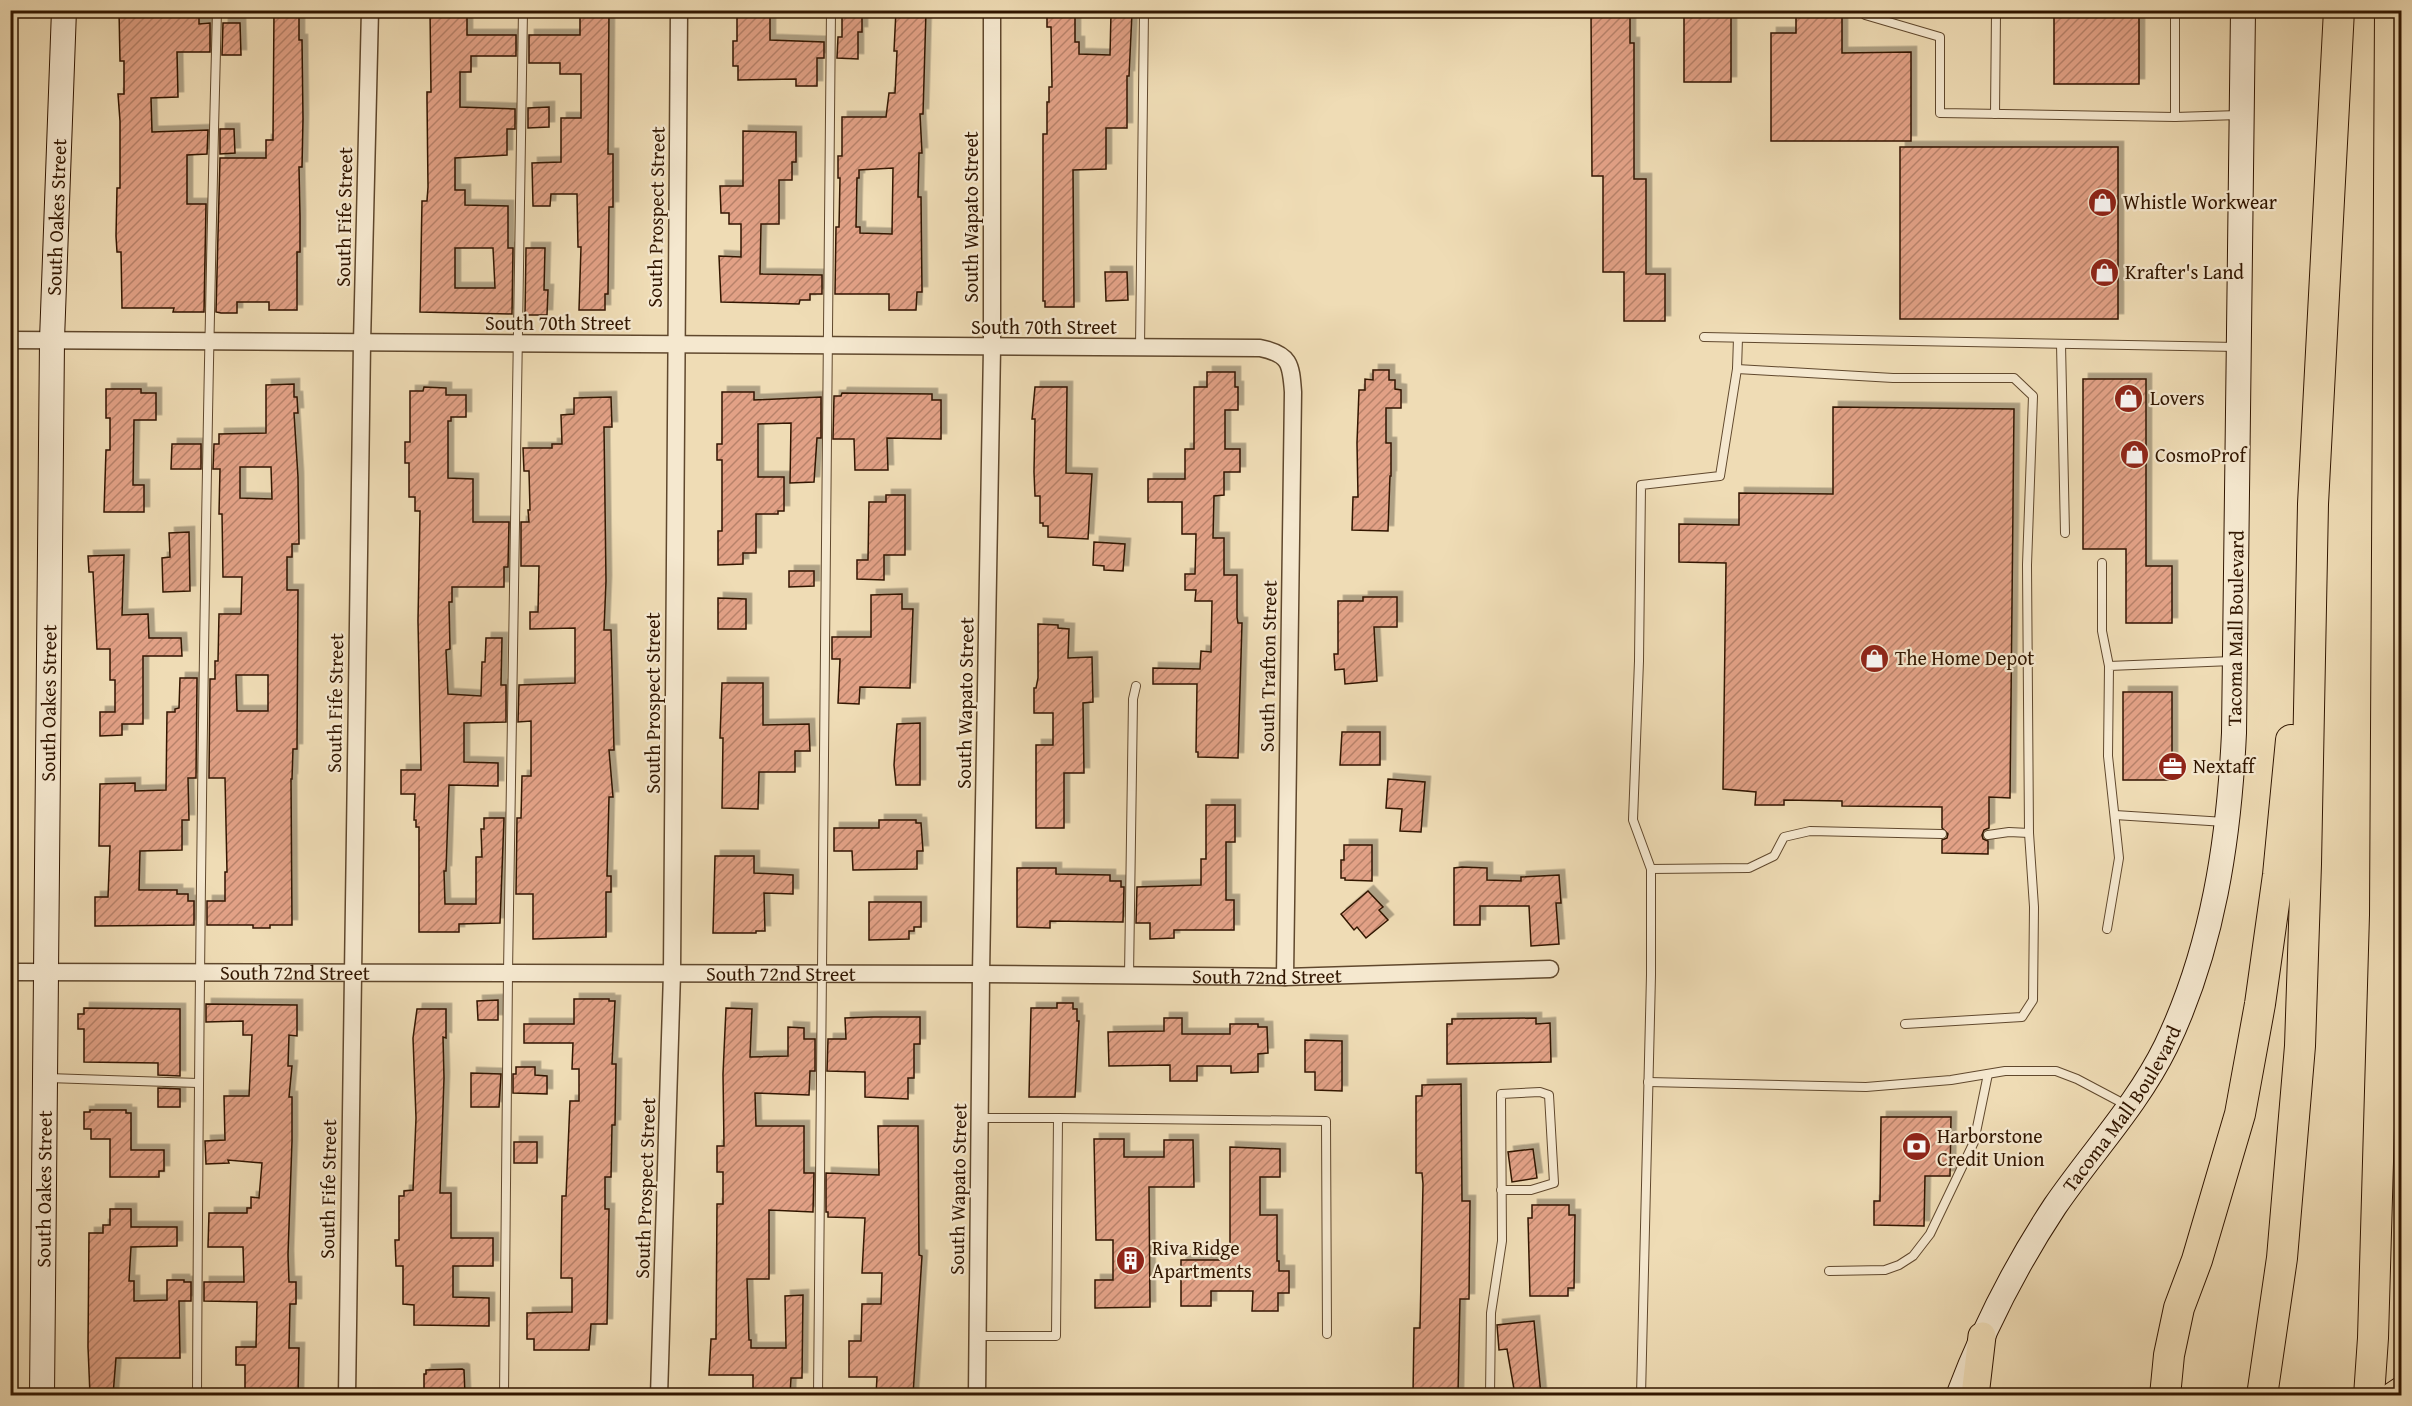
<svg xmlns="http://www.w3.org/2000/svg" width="2412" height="1406" font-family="'Gentium Book Plus',serif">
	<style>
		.building { fill: url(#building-hatch); stroke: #311600; stroke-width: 1.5; fill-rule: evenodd; filter: url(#shadow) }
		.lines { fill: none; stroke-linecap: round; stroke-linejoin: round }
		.lane-casing { stroke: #60482d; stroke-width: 10 }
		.street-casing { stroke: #60482d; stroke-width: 19 }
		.secondary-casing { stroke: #311600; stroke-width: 26 }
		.primary-casing { stroke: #311600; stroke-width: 29 }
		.highway-casing { stroke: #311600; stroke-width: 32 }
		.lane { stroke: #f5e8cf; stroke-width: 8 }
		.street { stroke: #f5e8cf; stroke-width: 16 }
		.secondary { stroke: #f5e8cf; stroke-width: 24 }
		.primary { stroke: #efdcb5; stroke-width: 27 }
		.highway { stroke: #efdcb5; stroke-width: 30 }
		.labels { text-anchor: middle; stroke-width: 4.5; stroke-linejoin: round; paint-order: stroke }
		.poi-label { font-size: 20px; fill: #311600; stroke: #f5e8cf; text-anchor: start }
		.street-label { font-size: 20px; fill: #311600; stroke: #f5e8cf }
	</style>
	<defs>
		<pattern id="building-hatch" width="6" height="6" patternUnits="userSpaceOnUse" patternTransform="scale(1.5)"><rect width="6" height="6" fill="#e2a186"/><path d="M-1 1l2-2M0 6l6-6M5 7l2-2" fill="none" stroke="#b8826b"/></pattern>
		<filter id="shadow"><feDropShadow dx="5.5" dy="-5.5" stdDeviation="0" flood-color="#0004"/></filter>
	</defs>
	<rect width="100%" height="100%" fill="#efdcb5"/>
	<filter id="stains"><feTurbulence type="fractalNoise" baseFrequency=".00333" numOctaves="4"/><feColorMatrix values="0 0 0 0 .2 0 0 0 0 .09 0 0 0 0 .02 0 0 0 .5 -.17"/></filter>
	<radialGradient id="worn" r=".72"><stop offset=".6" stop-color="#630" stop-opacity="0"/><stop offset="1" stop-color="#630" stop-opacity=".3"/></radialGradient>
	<g class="building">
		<path d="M119,10H199V24L210,23V52H177L178,97L151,98L152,132L208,130L207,154L187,155V204H206L204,312H173L174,308H122L121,252H117L116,236L117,188H120V121L118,94H124V61H120Z"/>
		<path d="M274,10H299V40H302L303,119L302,167H299L300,216V252H297V310H269V302H237V313H221L216,312L220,158H266V140H273Z"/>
		<path d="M430,10H467V35H516V56H471V72H460V107L515,109V129H507V155L455,158V190H465V205L508,206V248H513L512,314L420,312L422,201H427L428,187L427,100V92H431ZM455,248H493L495,288H455Z"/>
		<path d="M580,10H609L608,154H613V207H609L608,294H605V310H579L581,247H578L577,194H551L550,206H533L532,163L561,162V118H581V74H560V63H529V35H580Z"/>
		<path d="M737,10H770V40L824,42V58H817V86H796V79L738,80V66H733V41H737Z"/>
		<path d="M842,10H862V32H858V59L837,58L838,37H842Z"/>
		<path d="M896,10L926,11L923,114H920L922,153H919L918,197H921L922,292H917L916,310H889V294H835L836,227H839L840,178H838V156H842V117H886L889,93H895L897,51H894ZM893,168L892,234L860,233V227H856L857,178H859V170Z"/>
		<path d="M1047,10H1075V42H1079V54L1110,55L1111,13H1132L1129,76H1127V128H1106V169L1073,170L1074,307H1045V301H1043V134H1047V102H1049V87H1052L1051,27H1047Z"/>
		<path d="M1591,10H1630V43H1634V179H1646V274H1665V321H1624V272H1603V176H1592Z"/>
		<rect x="1684" y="10" width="47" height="72"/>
		<path d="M1796,10H1842V53L1911,52V141H1771V33H1796Z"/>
		<rect x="2054" y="10" width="85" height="74"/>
		<path d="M223,23H240L241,55H222Z"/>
		<path d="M549,107V127L528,128V108Z"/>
		<path d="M220,129H234L235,153L220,154Z"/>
		<path d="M743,131L796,132V162H792V180H779V224H761L760,274L822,275V294H810V300H800L799,304L721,302L719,256L741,257V224H729V213H721L720,186H743Z"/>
		<rect x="1900" y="147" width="218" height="172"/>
		<path d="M526,248H545L544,290H548L547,315H525Z"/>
		<path d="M1105,272H1127L1128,300L1106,301Z"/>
		<path d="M1373,370H1389V380H1395V389L1401,390V408H1386V443H1391V476H1390L1388,531L1352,530L1353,497H1358L1357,443L1359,390H1365V379L1373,380Z"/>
		<path d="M1207,372H1235V387H1238V410H1225V449H1240V472H1224V495L1214,496L1213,538H1224V575H1237V617L1238,623H1242L1238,758L1198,757V752H1196L1197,684H1153V668L1200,669L1201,651L1211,652L1212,601H1195L1196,590H1185V574H1195L1196,534H1182V502H1148V479H1185V449H1194V387H1207Z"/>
		<path d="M2083,379H2146V566H2172V623H2126V549H2083Z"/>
		<path d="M294,384V397H297L298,413H294L298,477L299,544H292V557H287V590H298L297,749H293L292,779H291L292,925H270V928H253V925H207V901H225V872H227L225,778H209L210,679H215V661H218L219,614H241L242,577H223L222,514H219L220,469H213L214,444H219V434L266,433V385ZM240,467H271L272,499L240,498ZM236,675H268V711H237Z"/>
		<path d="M424,387L446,388V395H466V417H451V421H448V478L473,479V522H509L508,567H504V587H452V602H449L450,649L446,650L448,694L481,696L482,662H485L486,638H502L501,685H506V722L464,723V762L498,763V786L449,785L446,871H444L445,904H476V857H482L481,829H484V818H504L500,923L459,924V932H419V827H416V820H414L415,794H401V770H421L418,621L420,511H415V497H409V463H405V442H410V391H423Z"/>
		<path d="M1035,387H1067L1066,473L1092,474L1088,539L1048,537V526H1043V523H1040V496H1035L1034,472L1035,419H1032Z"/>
		<path d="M106,389H141V393H156V420H134L133,485H144V512H104L106,450H110V418H106Z"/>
		<path d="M722,392H754V400L821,397V438H817L814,482L790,483L791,423L758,424V477H784V511H778V514H756V553H743V564L718,565V531H722V460H717V444H722Z"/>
		<path d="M842,393L932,394V400H941V439L887,438L888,470H855L854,439H833L834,396H841Z"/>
		<path d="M611,397L612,427H604L606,581L604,630H611L614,750H609L613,797H609L607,876H611V892H606V937L533,939V894H516L517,818H521L522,776H531V721L518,722L519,685L575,683V628L530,629V612H538L539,566H521V522H529L528,510H530L529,471H524L523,448H552V444H562L561,415L574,414V398Z"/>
		<path d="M1833,407L2014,409L2010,798L1989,797V828L1984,830L1982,835L1983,839L1988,841V854L1942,853V840L1947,838L1948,834L1942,828V807L1842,806V801L1784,800V805H1755L1756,792L1723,789L1726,563L1679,562V524L1739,525V493L1833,494Z"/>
		<path d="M172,444H201V469H171Z"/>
		<path d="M886,495H905V555H884V580L857,579V560H868L869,502H886Z"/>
		<path d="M189,532L190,591L163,592L162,558L170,557L169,533Z"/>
		<path d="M1094,542L1125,544L1123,571L1104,570V566L1093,565Z"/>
		<path d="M124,555L122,615L148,614L149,638H181L182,656H143V724H122V735L100,736V712H115V680H110V649H97L93,572H89L88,556Z"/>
		<path d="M789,571H814V586L789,587Z"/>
		<path d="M902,594V609H913L910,688L860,687L859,704L838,703L840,659H832V637H871V595Z"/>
		<path d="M1363,597H1397V627H1374L1377,681L1345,684L1344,669L1335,670L1334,654H1338V601H1363Z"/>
		<path d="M718,598L746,599V629H718Z"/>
		<path d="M1038,624L1058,625V628L1069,629L1068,658L1092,657L1093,702L1083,703L1084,773H1064V828H1036V745H1053V713H1034V688H1036L1038,678Z"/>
		<path d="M180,678H197L196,778H188L189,820H182V850L140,851L139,890H177V894H188V901H194V925L95,926V897H108L110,846H99L100,784L135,783V791L166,790L167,712H175V709L179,708Z"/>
		<path d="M722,683H763V725L809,724L810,751H795V772H759L758,809L722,808L723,738H720Z"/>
		<rect x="2123" y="692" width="49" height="88"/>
		<path d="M920,723V785H896L894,765L897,724Z"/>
		<path d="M1342,732H1380V765H1340Z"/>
		<path d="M1388,779L1425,782L1421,832L1400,831L1402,809L1386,808Z"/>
		<path d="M1206,805H1235V842H1226V900H1234V930H1174V938L1150,939V923H1136L1137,887L1201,885V859H1206Z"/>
		<path d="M879,820H916V823H921L923,851H917V869L853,870L852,851H834V828H879Z"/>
		<path d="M1344,845H1372V881L1345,880V878H1341V860H1344Z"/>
		<path d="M715,856H754V873L793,875V894L764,893L765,931H756V933H713Z"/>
		<path d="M1462,867L1487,868V880L1521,881V877L1559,875L1561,903H1556L1559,944L1531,946L1529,906H1480V925H1454V868Z"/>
		<path d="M1017,868H1056V874L1110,875V881H1121V887H1124L1123,922L1050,921V928L1017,927Z"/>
		<path d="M1368,891L1383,907L1379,910L1388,920L1366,938L1357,927L1354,930L1341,914Z"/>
		<path d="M869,902H921V927H914V931H909V939L869,940Z"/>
		<path d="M574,999H609V1001H615L612,1064H616L615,1125H612L611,1177H605V1209H609L607,1324H591L589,1350H534V1339H527V1313L572,1312V1278H561L562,1196H566L570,1101H579V1069H572L573,1043H524V1024H574Z"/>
		<path d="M498,1000V1020H478L477,1001Z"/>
		<path d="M1057,1003H1073V1009H1077V1021H1079L1075,1097H1029L1031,1008H1057Z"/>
		<path d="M206,1004L297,1005V1036L289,1035L288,1066H292L289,1097H292V1141L288,1255L289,1282H296V1304H290L289,1348H299L298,1395H245V1365H236V1347H256L257,1302L204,1301V1282H244L243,1247H208L209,1213H247V1208H251V1197L259,1198L262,1163L228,1160L229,1163L206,1164L205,1141L225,1140L224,1096H249L252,1035H243V1021L206,1022Z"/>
		<path d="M84,1008L180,1009V1076L158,1075V1063L84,1062V1029H78V1014H84Z"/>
		<path d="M726,1008L752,1009L750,1057L788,1056V1027L804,1028V1039H815V1071H810L809,1095L755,1093L756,1126H804V1173H814L813,1212L769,1210V1279H747L749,1340H751V1348H786L785,1296L803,1295L802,1378H791L790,1395H753V1375H709L711,1339H716L717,1204H723V1172H717V1146H724L723,1074Z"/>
		<path d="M417,1009H446V1038L443,1037L444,1078L440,1193H451V1238H493V1266H453V1297L489,1298V1326L414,1325V1305L403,1304V1266H396L395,1240H399V1196H404V1191L413,1190L416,1118L413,1038Z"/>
		<path d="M873,1017H920V1044H914V1078H908V1099L865,1097V1072L827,1071L828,1039H846L845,1018Z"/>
		<path d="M1164,1018H1182V1034H1230V1024H1258V1027H1267L1268,1053L1258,1054V1072L1231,1073V1066H1197V1081H1170V1065L1109,1066L1108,1032L1164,1031Z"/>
		<path d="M1536,1018V1024L1550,1023L1551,1062L1447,1064V1024H1452V1019Z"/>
		<path d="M1305,1040L1342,1041V1091L1315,1090V1072H1305Z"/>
		<path d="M516,1067H535V1075L547,1076V1094L513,1093V1074H516Z"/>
		<path d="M471,1073L501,1074L499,1107H471Z"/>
		<path d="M1461,1084L1462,1201H1470L1469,1299H1460L1458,1395H1413L1414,1328H1420L1423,1184L1422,1173H1416V1096H1422V1085Z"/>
		<path d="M158,1088L180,1089V1107H158Z"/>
		<path d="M90,1110H126V1113H131V1150H164V1171H159V1177H110V1139H91V1129H84V1112H90Z"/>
		<path d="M1881,1117H1951L1950,1176H1925L1924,1226L1874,1225V1201H1880Z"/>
		<path d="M878,1126H918L919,1255L922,1256L913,1395H876L877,1377H849V1341H861L862,1304H881L882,1273H862L865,1218L828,1217V1212H826V1173L879,1175Z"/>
		<path d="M1094,1139H1124V1157H1164V1140H1193L1194,1187H1149L1150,1307L1095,1308V1280H1113V1240H1096Z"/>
		<rect x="514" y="1142" width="23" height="21"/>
		<path d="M1230,1147L1280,1149V1177H1260V1215H1277V1261H1279V1271H1289V1293H1278V1311H1252L1253,1291H1211V1306H1181V1260H1230Z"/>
		<path d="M1533,1149L1537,1178L1512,1182L1508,1152Z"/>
		<path d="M1532,1205H1569V1215H1575L1574,1288H1568V1296H1530L1528,1218H1532Z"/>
		<path d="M110,1209H131V1227H177V1246L131,1247L129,1281H134V1301L167,1300V1280H184V1282H191V1301H179L180,1358H116L113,1395H90L88,1347L89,1233H103V1225H110Z"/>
		<path d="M1534,1321L1541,1395H1515L1507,1349L1499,1350L1497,1325Z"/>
		<path d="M462,1369L464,1370L465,1395H424V1374H426V1370Z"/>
	</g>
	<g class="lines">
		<defs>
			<g id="lane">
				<path d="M1861,10L1865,15L1940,37V113L2175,117L2239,115"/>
				<path d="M2175,10V117"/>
				<path d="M2175,12H2241"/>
				<path d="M1995,114L1996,12"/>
				<path d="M1704,337L2237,347"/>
				<path d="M2061,344L2065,533"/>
				<path d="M1140,348L1144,10"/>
				<path d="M1737,369L1893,378H2014L2033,396L2027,565L2029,833L2009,832L1988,835"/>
				<path d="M2102,563V631L2109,666"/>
				<path d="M2115,815L2225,822"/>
				<path d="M1651,869L1749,868L1774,856L1784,837L1810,831L1942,834"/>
				<path d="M2107,929L2119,858L2108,756L2109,666L2232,661"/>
				<path d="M1129,976L1133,699L1136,686"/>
				<path d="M1905,1024L2022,1017L2033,1000L2034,907L2029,833"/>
				<path d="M48,1078L198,1083"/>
				<path d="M1648,1082L1866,1087L1951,1080L2005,1071H2056L2077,1079L2128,1106"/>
				<path d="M1058,1118L1326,1121L1327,1334"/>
				<path d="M1829,1271L1885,1270L1899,1265L1913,1256L1930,1234L1974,1142L1988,1074"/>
				<path d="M978,1336H1056L1058,1118H980"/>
				<path d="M197,1396C199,934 205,472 217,10"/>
				<path d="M504,1396L508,973L523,10"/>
				<path d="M818,1396L831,10"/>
				<path d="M1490,1396L1491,1313L1502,1241L1501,1094L1540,1092L1549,1095L1554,1183L1531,1190H1501"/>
				<path d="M1641,1396L1651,975V869L1633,820L1639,661L1641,485L1720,476L1737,369L1738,338"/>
			</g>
			<g id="street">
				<path d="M10,340L1260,348C1290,354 1291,364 1293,392L1285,977"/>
				<path id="s1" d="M10,972L981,974L1285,977L1550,969"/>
				<path d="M347,1396L362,343L370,10"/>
				<path d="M659,1396L672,973L679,10"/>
				<path d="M977,1396L981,974L992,348V10"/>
			</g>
			<g id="secondary">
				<path id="s2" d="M42,1396L52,340L64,10"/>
				<path id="s3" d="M1958,1396C1983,1330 2016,1265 2055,1206C2092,1152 2137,1105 2166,1046C2213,948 2229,840 2234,733L2243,10"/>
			</g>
			<g id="primary">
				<path d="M1975,1396L1982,1336"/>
				<path d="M2393,1396L2402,1390"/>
			</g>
			<g id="highway">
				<path d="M2165,1396L2169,1355L2179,1308L2197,1260L2240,1114L2260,1004L2278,875L2291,740"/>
				<path d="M2262,1396L2282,1258L2300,1046L2306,864L2313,504L2339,10"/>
				<path d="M2369,1396L2373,1338L2385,915L2390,10"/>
			</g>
		</defs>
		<use href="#lane" class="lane-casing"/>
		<use href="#street" class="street-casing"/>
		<use href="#secondary" class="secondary-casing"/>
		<use href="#primary" class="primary-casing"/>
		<use href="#highway" class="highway-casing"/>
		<use href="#lane" class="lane"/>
		<use href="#street" class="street"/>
		<use href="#secondary" class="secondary"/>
		<use href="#primary" class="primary"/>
		<use href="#highway" class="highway"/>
	</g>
	<defs>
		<symbol id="shop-disc" viewBox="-11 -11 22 22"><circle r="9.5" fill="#8f2418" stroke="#f5e8cf"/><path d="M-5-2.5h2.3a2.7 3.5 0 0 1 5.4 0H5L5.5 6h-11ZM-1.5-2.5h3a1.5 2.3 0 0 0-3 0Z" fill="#fff"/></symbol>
		<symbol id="office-disc" viewBox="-11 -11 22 22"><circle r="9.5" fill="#8f2418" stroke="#f5e8cf"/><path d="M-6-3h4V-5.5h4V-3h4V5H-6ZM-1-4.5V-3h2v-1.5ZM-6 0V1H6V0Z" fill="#fff"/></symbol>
		<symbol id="bank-disc" viewBox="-11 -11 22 22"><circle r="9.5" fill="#8f2418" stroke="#f5e8cf"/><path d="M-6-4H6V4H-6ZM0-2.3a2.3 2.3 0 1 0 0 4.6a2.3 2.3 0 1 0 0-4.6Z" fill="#fff"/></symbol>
		<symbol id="building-disc" viewBox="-11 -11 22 22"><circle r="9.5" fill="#8f2418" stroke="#f5e8cf"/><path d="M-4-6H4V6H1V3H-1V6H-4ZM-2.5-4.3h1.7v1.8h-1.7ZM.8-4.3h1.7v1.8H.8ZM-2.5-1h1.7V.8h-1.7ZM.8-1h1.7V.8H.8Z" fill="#fff"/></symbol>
	</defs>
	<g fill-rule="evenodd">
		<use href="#shop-disc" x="2086" y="186" width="33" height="33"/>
		<use href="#shop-disc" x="2088" y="256" width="33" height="33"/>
		<use href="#shop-disc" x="2112" y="382" width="33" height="33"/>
		<use href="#shop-disc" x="2118" y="438" width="33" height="33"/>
		<use href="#shop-disc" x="1858" y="642" width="33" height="33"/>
		<use href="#office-disc" x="2156" y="750" width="33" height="33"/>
		<use href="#bank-disc" x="1900" y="1130" width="33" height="33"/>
		<use href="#building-disc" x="1114" y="1244" width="33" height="33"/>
	</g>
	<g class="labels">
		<g class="poi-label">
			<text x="2123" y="209">Whistle Workwear</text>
			<text x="2125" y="279">Krafter's Land</text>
			<text x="2150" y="405">Lovers</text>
			<text x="2155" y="462">CosmoProf</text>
			<text x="1895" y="665">The Home Depot</text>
			<text x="2193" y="773">Nextaff</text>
			<text x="1937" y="1143">Harborstone<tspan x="1937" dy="23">Credit Union</tspan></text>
			<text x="1152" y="1255">Riva Ridge<tspan x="1152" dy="23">Apartments</tspan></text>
		</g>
		<g class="street-label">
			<text dy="7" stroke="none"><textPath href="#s2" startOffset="1179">South Oakes Street</textPath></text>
			<text transform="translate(344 217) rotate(-89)" y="7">South Fife Street</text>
			<text transform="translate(656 217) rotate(-89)" y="7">South Prospect Street</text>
			<text transform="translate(971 217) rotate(-90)" y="7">South Wapato Street</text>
			<text x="558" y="330">South 70th Street</text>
			<text x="1044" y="334">South 70th Street</text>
			<text dy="7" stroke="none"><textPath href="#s3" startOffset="836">Tacoma Mall Boulevard</textPath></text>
			<text transform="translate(1268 666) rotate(-89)" y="7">South Trafton Street</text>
			<text dy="7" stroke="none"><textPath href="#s2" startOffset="693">South Oakes Street</textPath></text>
			<text transform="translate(335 703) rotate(-89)" y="7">South Fife Street</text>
			<text transform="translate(653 703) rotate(-90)" y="7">South Prospect Street</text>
			<text transform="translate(965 703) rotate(-89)" y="7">South Wapato Street</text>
			<text dy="7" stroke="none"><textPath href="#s1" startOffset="285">South 72nd Street</textPath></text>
			<text dy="7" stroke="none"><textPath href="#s1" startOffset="771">South 72nd Street</textPath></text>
			<text dy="7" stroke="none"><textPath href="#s1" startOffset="1257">South 72nd Street</textPath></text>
			<text dy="7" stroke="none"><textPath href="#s3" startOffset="332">Tacoma Mall Boulevard</textPath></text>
			<text transform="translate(645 1188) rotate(-88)" y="7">South Prospect Street</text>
			<text dy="7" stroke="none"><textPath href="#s2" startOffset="207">South Oakes Street</textPath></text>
			<text transform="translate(328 1189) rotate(-89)" y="7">South Fife Street</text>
			<text transform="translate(958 1189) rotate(-89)" y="7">South Wapato Street</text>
		</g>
	</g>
	<rect width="2412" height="1406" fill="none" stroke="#efdcb5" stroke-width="36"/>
	<rect x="12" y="12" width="2388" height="1382" fill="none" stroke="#311600" stroke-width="3"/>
	<rect x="18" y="18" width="2376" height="1370" fill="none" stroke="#311600" stroke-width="1.5"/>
	<rect width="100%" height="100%" filter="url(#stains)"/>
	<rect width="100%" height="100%" fill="url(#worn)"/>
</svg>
